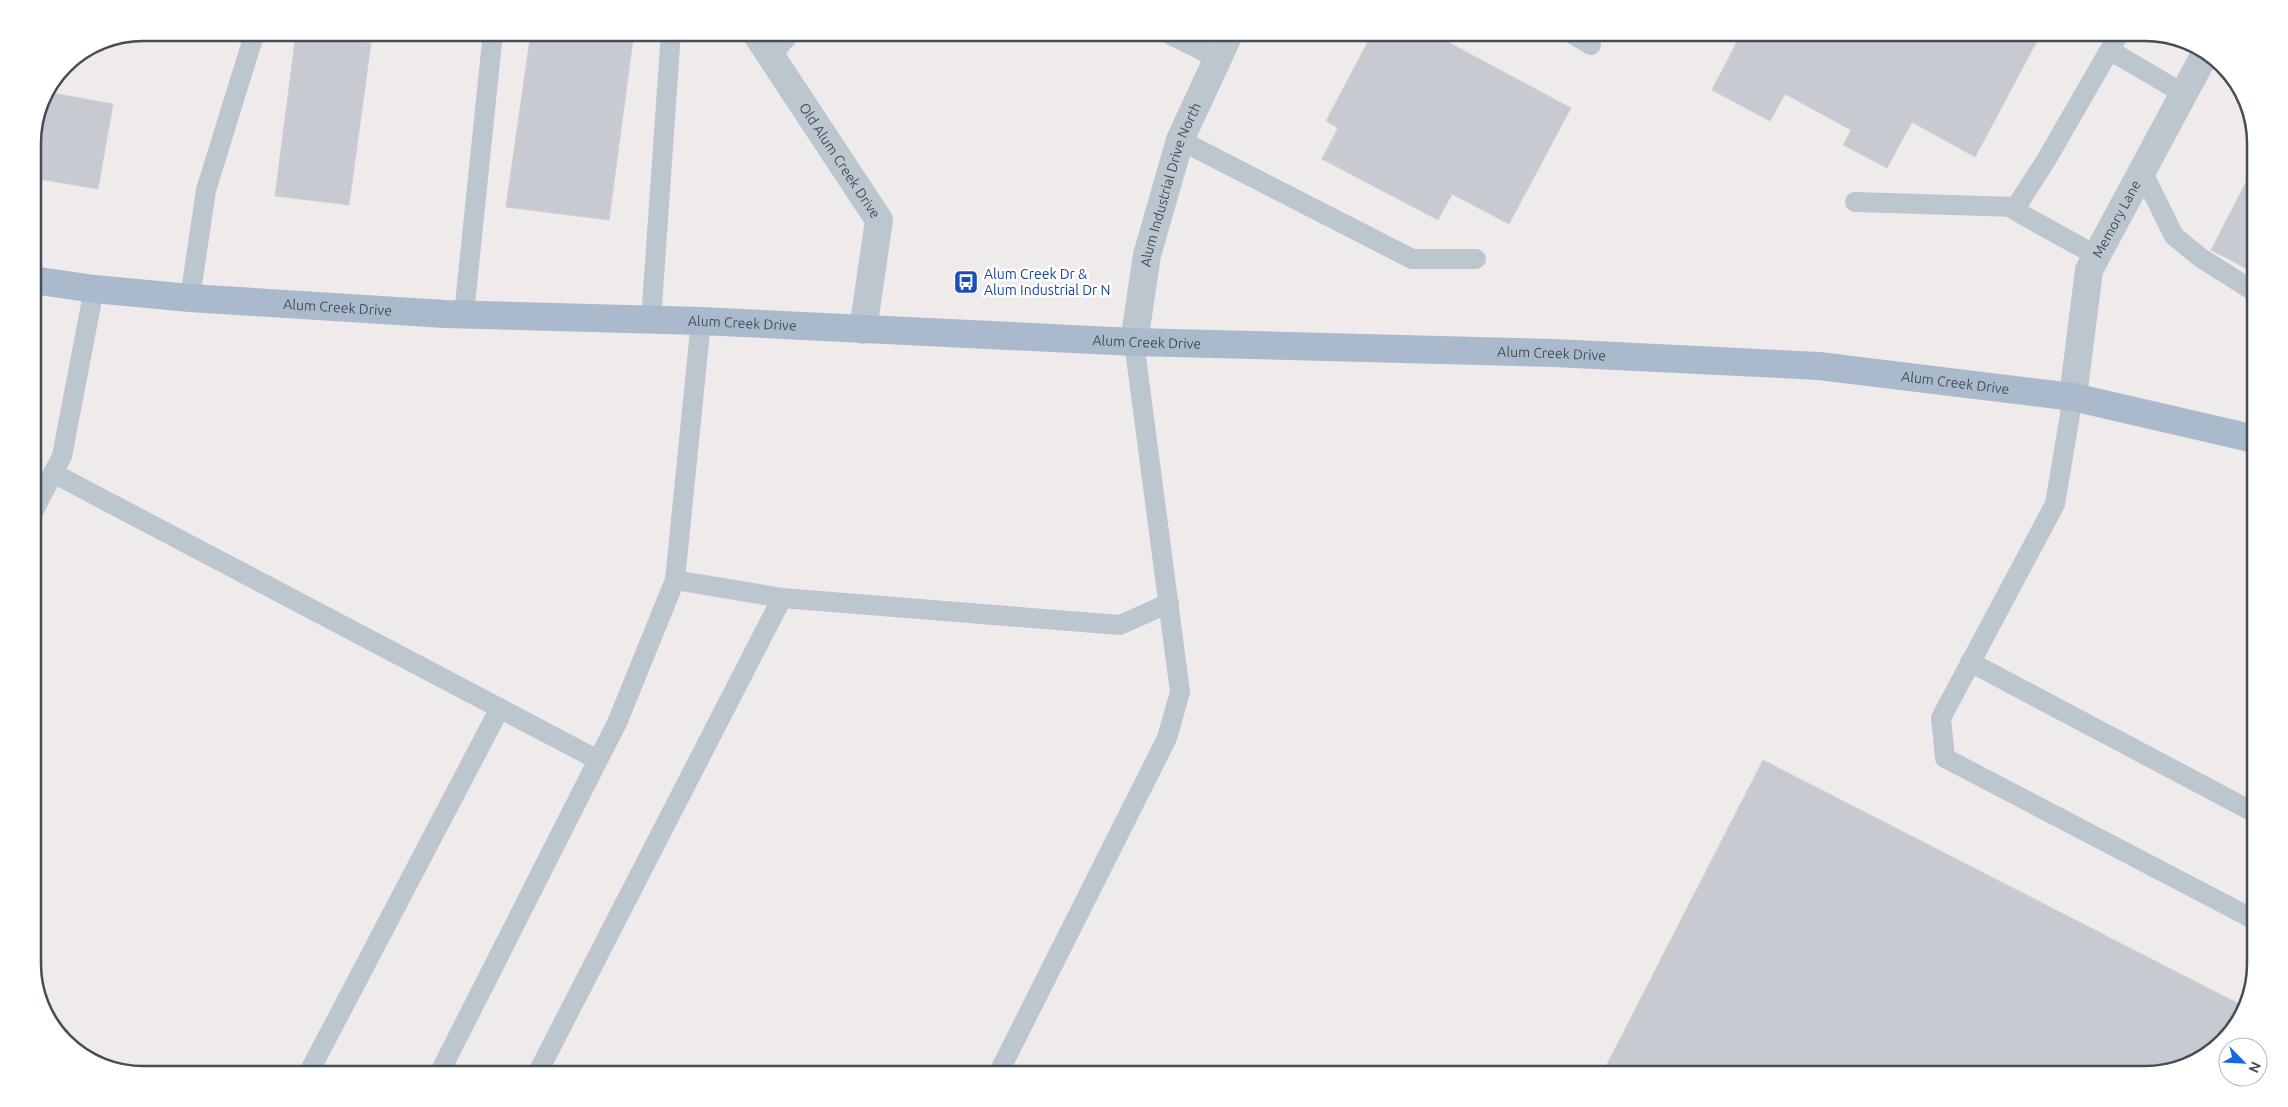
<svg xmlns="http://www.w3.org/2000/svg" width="2288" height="1107" font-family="Ubuntu,sans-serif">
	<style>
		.building { fill: #c8cad1; stroke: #cfd1d8 }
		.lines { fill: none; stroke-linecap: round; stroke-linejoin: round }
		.lane { stroke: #bcc6cf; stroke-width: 20 }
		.street { stroke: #bcc6cf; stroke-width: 28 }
		.primary { stroke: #aabacc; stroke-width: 28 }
		.labels { text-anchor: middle; stroke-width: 5; stroke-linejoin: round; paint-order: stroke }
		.street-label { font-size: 14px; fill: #444e59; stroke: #fff }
		.transit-label { font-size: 14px; fill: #164399; stroke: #fff; text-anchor: start }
		.rim { fill: none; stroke: #444e59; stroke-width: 2.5 }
	</style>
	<rect width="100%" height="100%" fill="#efebeb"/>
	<g class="building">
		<path d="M531,32H634L609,220L506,207Z"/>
		<path d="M1373,32H1429L1571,108L1509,224L1452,194L1438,220L1322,159L1338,128L1326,121Z"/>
		<path d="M1742,32H2042L1975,157L1912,122L1887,168L1843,145L1851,130L1785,94L1770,121L1712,90Z"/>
		<path d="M296,33L371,43L349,205L275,196Z"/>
		<path d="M47,92L113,104L98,189L33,178V137L41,101Z"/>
		<path d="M2255,165V262L2251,271L2211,250Z"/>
		<path d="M1763,760L2245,1007L2244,1012L2206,1056L2145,1074H1602Z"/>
	</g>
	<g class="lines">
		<g class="lane">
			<path d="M1165,32L1217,58"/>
			<path d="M1569,32L1591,45"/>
			<path d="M2111,51L2184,94"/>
			<path d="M771,56L791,32"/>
			<path d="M1180,140L1412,259H1476"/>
			<path d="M2142,171L2174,236L2201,258L2255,292"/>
			<path d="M1855,202L2016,207"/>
			<path d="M2097,256L2014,210L2045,162L2120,32"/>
			<path d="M190,298L206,190L255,32"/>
			<path d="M464,314L493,32"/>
			<path d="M651,320L671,32"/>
			<path d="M701,321L675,580L782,598L1120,625L1169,603"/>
			<path d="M2073,397L2055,504L1941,718L1945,758L2255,920"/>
			<path d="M53,473L598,760L617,723L675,580"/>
			<path d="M33,512L62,456L94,289"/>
			<path d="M1970,662L2255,813"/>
			<path d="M308,1074L500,708"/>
			<path d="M439,1074L598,760"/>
			<path d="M537,1074L782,598"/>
			<path d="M998,1074L1167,738L1180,692L1134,342"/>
		</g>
		<g class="street">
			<path id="s1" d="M755,32L879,220L863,330"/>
			<path id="s2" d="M1134,342L1147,255L1180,140L1230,32"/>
			<path id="s3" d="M2073,397L2089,270L2205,54"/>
		</g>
		<path class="primary" id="s4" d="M33,280L94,289L190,298L445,314L701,321L1134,342L1554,353L1819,366L2073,397L2255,439"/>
	</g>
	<defs>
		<symbol id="bus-square" viewBox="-11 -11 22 22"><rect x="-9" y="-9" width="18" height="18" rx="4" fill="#1a4fb4" stroke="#fff"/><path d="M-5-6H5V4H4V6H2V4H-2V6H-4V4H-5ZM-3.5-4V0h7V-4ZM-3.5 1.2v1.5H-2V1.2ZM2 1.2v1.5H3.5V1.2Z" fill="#fff"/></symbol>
	</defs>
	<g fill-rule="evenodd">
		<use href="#bus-square" x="952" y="268" width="28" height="28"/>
	</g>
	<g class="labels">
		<g class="street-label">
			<text dy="5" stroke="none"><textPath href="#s1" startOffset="154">Old Alum Creek Drive</textPath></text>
			<text dy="5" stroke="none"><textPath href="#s2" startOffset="162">Alum Industrial Drive North</textPath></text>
			<text dy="5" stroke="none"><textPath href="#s3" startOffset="186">Memory Lane</textPath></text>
			<text dy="5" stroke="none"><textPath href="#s4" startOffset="306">Alum Creek Drive</textPath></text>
			<text dy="5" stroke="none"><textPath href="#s4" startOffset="711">Alum Creek Drive</textPath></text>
			<text dy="5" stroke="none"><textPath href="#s4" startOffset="1116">Alum Creek Drive</textPath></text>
			<text dy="5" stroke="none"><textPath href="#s4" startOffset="1521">Alum Creek Drive</textPath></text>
			<text dy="5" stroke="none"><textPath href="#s4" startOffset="1926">Alum Creek Drive</textPath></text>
		</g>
		<g class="transit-label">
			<text x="984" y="279">Alum Creek Dr &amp;<tspan x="984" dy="16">Alum Industrial Dr N</tspan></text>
		</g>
	</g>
	<path d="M0 0H2288V1107H0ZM143 41H2145A102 102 0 0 1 2247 143V964A102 102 0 0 1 2145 1066H143A102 102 0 0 1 41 964V143A102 102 0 0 1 143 41Z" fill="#fff" fill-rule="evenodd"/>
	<path class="rim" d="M143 41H2145A102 102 0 0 1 2247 143V964A102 102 0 0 1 2145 1066H143A102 102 0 0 1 41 964V143A102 102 0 0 1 143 41Z"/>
	<g transform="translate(2243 1062) rotate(114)"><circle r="24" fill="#ffffff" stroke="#b4b8bd"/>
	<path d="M0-4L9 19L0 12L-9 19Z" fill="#1568df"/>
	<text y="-8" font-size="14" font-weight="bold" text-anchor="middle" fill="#444e59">N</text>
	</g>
</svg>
